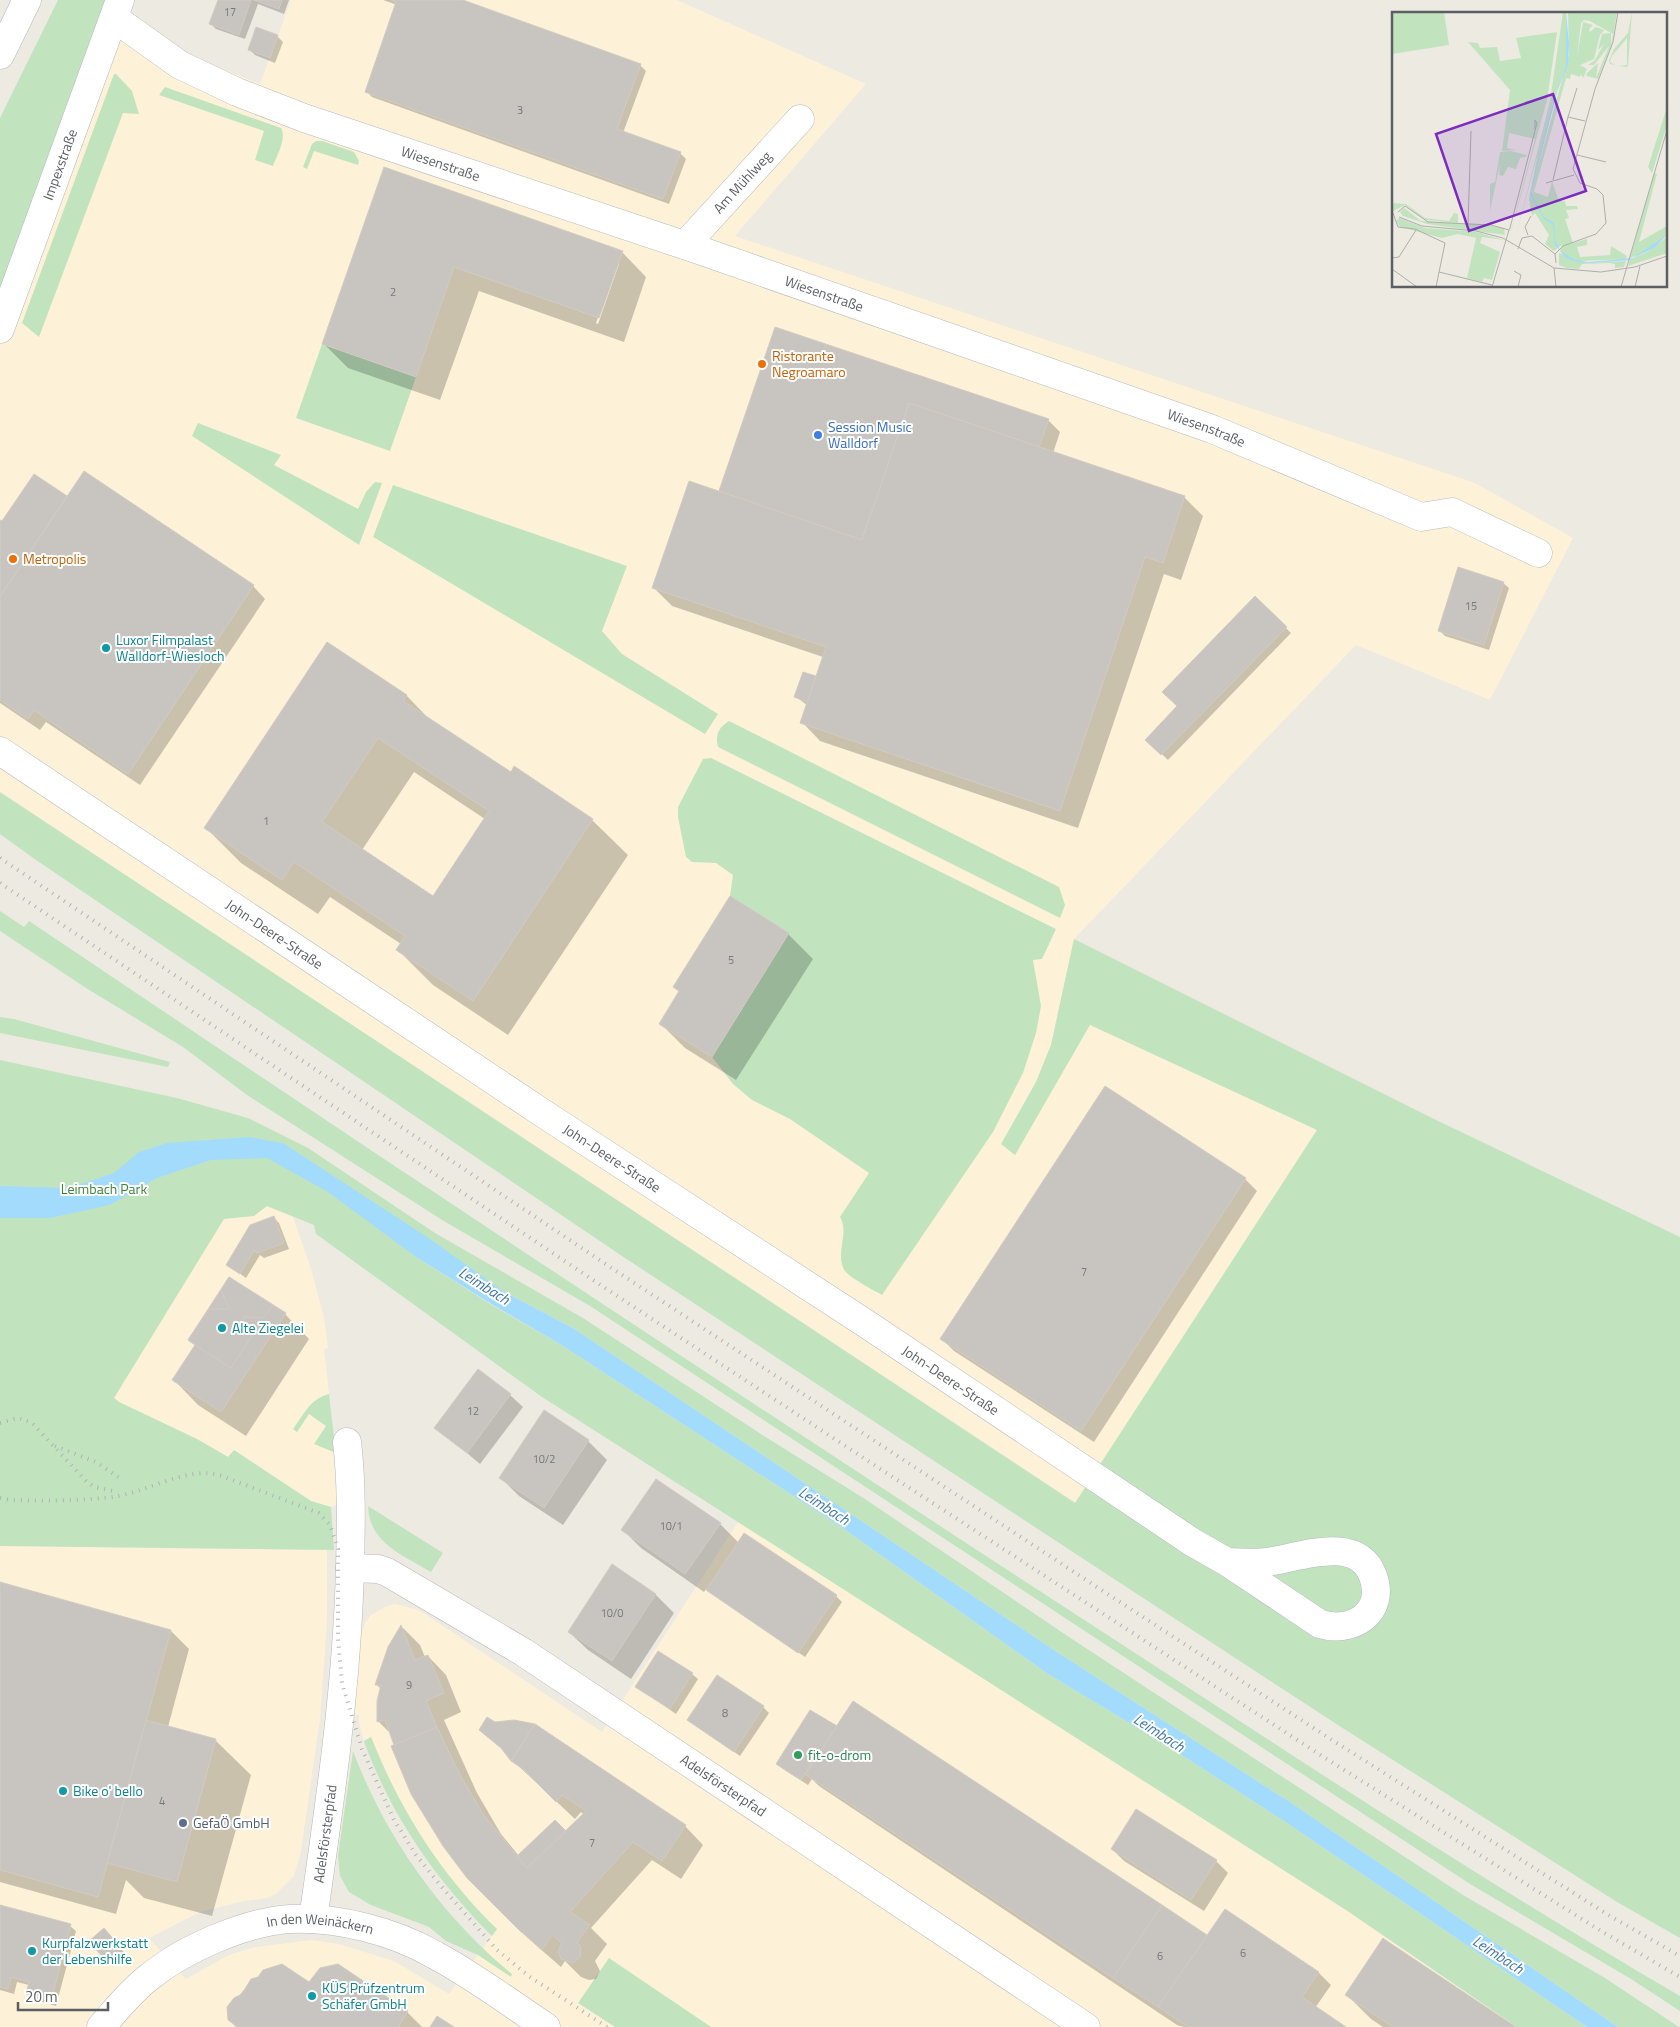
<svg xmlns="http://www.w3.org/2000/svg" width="1680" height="2027" font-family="'Titillium Web',sans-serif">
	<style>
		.commercial { fill: #fdf2d8 }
		.green { fill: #c1e4bf }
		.water { fill: #a3dbfc }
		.shadow { fill: #0003; fill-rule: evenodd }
		.building { fill: #c8c5c0; stroke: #d1cbc1; fill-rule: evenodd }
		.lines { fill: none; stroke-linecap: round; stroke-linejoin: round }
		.minor-casing { stroke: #b5b8bc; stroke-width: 29 }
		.minor { stroke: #fff; stroke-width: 28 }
		.rail { stroke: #b1b2b3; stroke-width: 4; stroke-dasharray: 1 6; stroke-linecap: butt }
		.food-dot { fill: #e8710a; stroke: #fff; stroke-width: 2 }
		.shop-dot { fill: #3f7fe0; stroke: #fff; stroke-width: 2 }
		.culture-dot { fill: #0f9aa8; stroke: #fff; stroke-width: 2 }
		.leisure-dot { fill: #2e9e5b; stroke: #fff; stroke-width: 2 }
		.service-dot { fill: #5c6f8a; stroke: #fff; stroke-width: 2 }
		.labels { text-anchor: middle; stroke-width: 4; stroke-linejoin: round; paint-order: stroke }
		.number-label { font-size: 11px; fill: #76787a }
		.street-label { font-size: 14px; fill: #5b5f63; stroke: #fff }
		.food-label { font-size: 14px; fill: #c56008; stroke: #fff; text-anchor: start }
		.shop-label { font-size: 14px; fill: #366cbe; stroke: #fff; text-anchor: start }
		.culture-label { font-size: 14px; fill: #0d838f; stroke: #fff; text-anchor: start }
		.park-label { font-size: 14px; fill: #398538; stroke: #fff }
		.leisure-label { font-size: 14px; fill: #27864d; stroke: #fff; text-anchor: start }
		.service-label { font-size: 14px; fill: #4e5e75; stroke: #fff; text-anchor: start }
		.water-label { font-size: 15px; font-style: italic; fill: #3e76a5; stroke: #fff }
		.inset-road { fill: none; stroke: #afaeab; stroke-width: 1 }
		.view { fill: #7b2cbf; fill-opacity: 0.15; stroke: #7b2cbf; stroke-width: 2.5 }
		.inset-edge { fill: none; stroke: #5b5f63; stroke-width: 2.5 }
	</style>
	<rect width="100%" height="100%" fill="#edeae2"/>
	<g class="commercial">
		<path d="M291,0H677L866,84L735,236L1475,483L1573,538L1490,700L1356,645L1074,939L1051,1045L1036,1082L1002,1144L1015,1155L1090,1024L1317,1130L1076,1503L378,1042L93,859L0,793V302L109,16L188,55L260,84Z"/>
		<path d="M266,1206L293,1217L311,1269L324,1317L328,1348L324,1349L340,1492L338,1504L331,1507L311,1501L234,1450L229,1457L197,1439L119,1402L114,1398L224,1218L254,1216Z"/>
		<path d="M738,1522L1346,1910L1517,2027H0V1546L327,1550V1620L320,1719L301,1851L294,1876L276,1894L267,1898L244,1901L200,1912L149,1938L186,1979L229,1955L256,1947L312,1940L339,1944L394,1961L449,1994L478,1955L510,1976L483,1948L497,1929L480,1913L427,1848L392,1785L371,1737L364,1741L359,1723V1715L353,1714L358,1643L365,1623L371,1615L387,1606L395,1604L419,1610L602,1732Z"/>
	</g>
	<g class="green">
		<path d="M58,0H114L0,306V118Z"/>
		<path d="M114,74H116L132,91L139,114L123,113L39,337L22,323Z"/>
		<path d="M165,87L281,128C287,138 277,155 273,166L255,160L264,131L159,95Z"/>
		<path d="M316,141H322L354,152L359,161L358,165L314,151L307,169L303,167L312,144Z"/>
		<path d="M322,344L416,377L390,451L296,418Z"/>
		<path d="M198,423L281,455L274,465L358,509L366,492L375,482L382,483L359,545L192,436Z"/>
		<path d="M393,485L627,566L602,631L622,654L718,714L705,734L373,537Z"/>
		<path d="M729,721L1059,887L1065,905L1060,918L718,747C715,735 718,728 729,721Z"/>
		<path d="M711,758L1056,929L1042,959L1033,960L1041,1006L1036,1033L1023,1073L993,1132L882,1295C873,1290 850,1278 845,1271C834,1254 850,1233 840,1217L869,1173L790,1119L752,1100L733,1084L712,1057L789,933L730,896L733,875L716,863L692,862L686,857L678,817V807L703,759Z"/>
		<path d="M0,792L1075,1503L1317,1130L1090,1025L1015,1155L1001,1144L1036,1082L1051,1045L1074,939L1432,1118L1680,1237V1938L1617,1902L1341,1727L1111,1577L622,1256L36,860L0,834Z"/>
		<path d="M0,911L24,927L29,921C374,1153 720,1383 1069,1610C1271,1741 1472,1875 1680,1996V2011L1631,1979L1470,1884L590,1306L442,1220L247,1095L183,1047L86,988L0,931Z"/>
		<path d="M0,1017L14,1019L170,1062L168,1067L0,1033Z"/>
		<path d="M0,1060L177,1098L248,1118L308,1148L435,1233L583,1318L761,1434L865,1499L1072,1639L1463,1895L1605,1978L1679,2027H1618L1293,1804L1060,1654L573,1328L503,1291L416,1257L492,1305L563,1346L844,1529L1048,1674L1166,1745L1284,1821L1587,2027H1517L1346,1910L542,1397L316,1234L314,1225L267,1206L254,1216L224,1219L114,1398L119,1402L197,1439L228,1457L234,1450L311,1501L331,1507L334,1550L0,1546Z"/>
		<path d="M329,1394L336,1453L314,1444L326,1426L309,1414L297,1432L293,1429C304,1414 310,1399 329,1394Z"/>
		<path d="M368,1506L443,1553L431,1572C403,1555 369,1543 368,1506Z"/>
		<path d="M371,1737C400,1810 441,1875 497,1929L492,1936C437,1881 394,1820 366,1747L364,1741Z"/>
		<path d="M353,1751C385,1836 441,1916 512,1974L511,1977L478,1955L446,1941L429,1927L371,1905L349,1892L340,1876L338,1856Z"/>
		<path d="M609,1958L711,2027H615L578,2003Z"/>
	</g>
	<path class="water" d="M248,1137L283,1143L430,1239L503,1291L573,1328L1060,1654L1293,1804L1618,2027H1587L1284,1821L1166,1745L1048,1674L844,1529L563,1346L493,1305L416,1257L328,1192L267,1158L211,1160L157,1178L110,1205L50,1218H0V1186L69,1188L114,1173L139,1152L167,1143Z"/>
	<g class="shadow">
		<path d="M219,0H289L284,14L258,4L245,39L216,29L211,24Z"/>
		<path d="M383,0H459L640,65L646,71L623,133L680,153L686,159L669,204L372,97L366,91L397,5Z"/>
		<path d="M277,36L283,42L275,63L255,55L249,49Z"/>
		<path d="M385,169L622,252L646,277L624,342L479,291L440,400L348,368L324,344ZM617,264H619L598,324L596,323Z"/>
		<path d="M1048,420L1060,432L1053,453L1184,497L1203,516L1181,580L1164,574L1078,828L820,741L802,722L807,705L796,697L804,673L817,678L823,657L672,606L654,588L724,494L721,491Z"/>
		<path d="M35,476L68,498L253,586L265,599L140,785L46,722L40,730L0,703V521L3,523Z"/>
		<path d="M1503,583L1509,588L1489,650L1445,636L1439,630Z"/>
		<path d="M1255,598L1291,633L1168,760L1147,740L1179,706Z"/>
		<path d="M327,644L407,696L431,721L511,774L592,820L628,855L508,1035L433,985L398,950L401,944L330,897L318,914L241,863L206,828ZM414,772L485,819L434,897L362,850Z"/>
		<path d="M731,898L788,934L813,959L736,1080L685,1048L660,1023L680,992L674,987Z"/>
		<path d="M1245,1179L1257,1191L1094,1442L954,1351L942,1339Z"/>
		<path d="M274,1218L279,1223L289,1249L264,1258L260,1255L246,1278L228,1265Z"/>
		<path d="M285,1314L309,1339L246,1436L198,1405L174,1380L196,1346L190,1340Z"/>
		<path d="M510,1395L523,1407L480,1464L436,1427Z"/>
		<path d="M588,1441L607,1460L563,1525L519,1496L501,1478Z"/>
		<path d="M720,1524L739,1543L836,1596L842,1602L805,1657L706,1589L704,1592L641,1548L623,1530Z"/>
		<path d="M612,1566L656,1595L674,1613L631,1679L588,1650L569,1632Z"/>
		<path d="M0,1584L171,1631L189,1649L168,1727L215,1740L251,1775L212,1916L144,1898L126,1880L116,1914L0,1882Z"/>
		<path d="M402,1627L420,1645L425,1657L428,1656L446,1675L461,1712L444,1720L477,1793L501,1834L519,1856L566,1833L584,1815L581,1812L575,1819L512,1760L685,1826L703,1845L681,1879L652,1860L591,1928L607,1944L595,1961L600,1971L596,1979L589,1980L581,1977L565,1961L561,1967L538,1947L468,1877L392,1735L379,1722L381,1689L376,1684L389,1648Z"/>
		<path d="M692,1674L698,1679L676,1714L637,1687Z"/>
		<path d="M763,1707L769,1713L740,1756L688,1720Z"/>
		<path d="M811,1711L1207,1937L1225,1910L1319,1973L1331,1985L1315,2008L1344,2027H1184L1177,2025L819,1786L812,1779L808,1785L783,1769L778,1764Z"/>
		<path d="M1112,1849L1216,1861L1228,1873L1204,1911L1124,1861Z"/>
		<path d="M0,1906L70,1926L76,1931L56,2006L33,1999L27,1993L29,1985L17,1982L14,1994L0,1990Z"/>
		<path d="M110,1936L126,1955L113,1966L90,1941Z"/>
		<path d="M252,1980L309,1984L407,2012L422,2027H236L229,2020V2008Z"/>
		<path d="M1347,1995L1514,2027H1383L1371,2019Z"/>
	</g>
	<g class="building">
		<path d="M218,0H251L239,35L209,24Z"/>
		<path d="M254,0H282L279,9Z"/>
		<path d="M391,0H463L641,64L617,129L681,152L663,199L365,92L396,2Z"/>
		<path d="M256,27L278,35L270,58L248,50Z"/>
		<path d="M384,167L623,251L599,318L454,267L416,377L322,344Z"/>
		<path d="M775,327L1049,419L1039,447L909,403L862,540L719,491Z"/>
		<path d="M909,403L1185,496L1163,563L1145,557L1060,811L800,723L826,647L652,588L689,481L862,540Z"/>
		<path d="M84,471L254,585L128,774L34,710L28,719L0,700V597Z"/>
		<path d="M34,474L67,496L0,597V520L2,521Z"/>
		<path d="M1458,567L1504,582L1484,645L1438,631Z"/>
		<path d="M1255,596L1287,627L1161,755L1145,740L1177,706L1162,692Z"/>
		<path d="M327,642L407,695L403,701L511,772L514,766L593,819L473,1001L396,950L405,936L294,862L282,880L204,828ZM378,738L489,811L433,896L322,822Z"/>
		<path d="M803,672L816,676L807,702L794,697Z"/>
		<path d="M730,896L789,933L712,1057L659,1024L679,991L673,987Z"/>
		<path d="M1105,1086L1246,1178L1081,1431L940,1339Z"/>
		<path d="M274,1216L284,1243L257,1253L254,1250L240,1274L226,1265L250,1225Z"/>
		<path d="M229,1277L286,1313L221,1412L172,1380L195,1345L188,1340Z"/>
		<path d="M229,1277L273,1305L263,1318L243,1317L251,1337L231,1368L188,1340L209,1309H229L221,1290Z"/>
		<path d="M478,1369L511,1394L467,1453L434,1428Z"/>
		<path d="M544,1410L589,1440L544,1508L499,1478Z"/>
		<path d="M656,1479L721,1523L685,1574L621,1530Z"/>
		<path d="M744,1533L837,1595L798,1653L706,1590Z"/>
		<path d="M612,1564L656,1594L612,1661L568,1632Z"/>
		<path d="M0,1582L171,1630L98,1897L0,1870Z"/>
		<path d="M401,1625L415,1660L428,1655L444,1693L426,1701L437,1727L394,1745L385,1720L377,1722V1701L381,1685H375L388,1647Z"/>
		<path d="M658,1651L693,1673L670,1709L635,1687Z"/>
		<path d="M717,1675L764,1706L734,1752L687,1720Z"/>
		<path d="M853,1701L1162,1905L1113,1978L805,1774Z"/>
		<path d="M810,1710L837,1726L801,1780L776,1764Z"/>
		<path d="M487,1717L495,1722L514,1720L535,1724L511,1761L501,1748L479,1730Z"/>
		<path d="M146,1720L216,1739L177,1882L107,1863Z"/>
		<path d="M535,1724L686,1825L662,1861L633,1842L570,1912L590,1925L577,1942L581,1947L580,1957L573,1963L561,1959L558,1951L562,1943L552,1935L542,1950L518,1929L467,1878L443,1846L411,1794L391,1746L437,1727L459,1773L483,1814L527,1868L586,1811L562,1795L556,1802L523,1769L511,1761Z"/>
		<path d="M1136,1809L1217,1860L1191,1900L1111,1849Z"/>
		<path d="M555,1820L566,1831L527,1868L517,1856Z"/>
		<path d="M0,1905L71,1924L51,2001L26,1994L29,1982L11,1977L8,1989L0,1987Z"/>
		<path d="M1162,1905L1207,1935L1158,2007L1113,1978Z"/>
		<path d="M1225,1909L1319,1972L1302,1997L1346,2027H1188L1158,2007Z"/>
		<path d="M104,1928L121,1948L106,1961L89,1941Z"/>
		<path d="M1383,1938L1384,1939L1516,2027H1393L1345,1995Z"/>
		<path d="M282,1964L309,1982L320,1968L338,1964L408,2011L398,2027H238L228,2020L227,2007L234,1998L242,1994L251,1979L258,1977L263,1970Z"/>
		<path d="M437,2016L454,2027H430Z"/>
	</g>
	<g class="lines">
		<defs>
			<g id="minor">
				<path id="s1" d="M114,18L180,65L237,92L304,118L696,249L1212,429L1421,517L1452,512L1538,553"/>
				<path d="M0,55L27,0"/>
				<path id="s2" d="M685,245L800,119"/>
				<path id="s3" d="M0,329L120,0"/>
				<path id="s4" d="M0,751L544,1114L868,1325L1192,1542L1227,1562L1320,1624C1353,1634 1386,1612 1373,1576C1358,1535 1303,1556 1273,1561C1257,1564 1243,1563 1227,1562"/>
				<path id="s5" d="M350,1568L378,1569L387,1572L523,1652L1086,2027"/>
				<path id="s6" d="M313,1919C330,1802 347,1686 350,1568C351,1525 352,1484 347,1442"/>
				<path id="s7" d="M101,2027C116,2010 130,1992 148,1978C183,1949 245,1922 290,1919C338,1917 393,1931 435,1955C474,1976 510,2003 546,2027"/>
			</g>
		</defs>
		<use href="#minor" class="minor-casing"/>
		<use href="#minor" class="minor"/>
		<g class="rail">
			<path d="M0,858L613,1269L1103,1591L1332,1740L1610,1916L1680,1956"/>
			<path d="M0,883L602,1286L888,1474L1322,1756L1601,1931L1680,1977"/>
			<path d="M0,1423L18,1418L32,1423L87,1482L95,1487L118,1492"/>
			<path d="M55,1446L96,1462L121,1479"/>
			<path d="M0,1498L9,1500C44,1501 78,1501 112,1497C145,1493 187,1466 219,1475L319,1513L330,1525L338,1549V1639L342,1683L362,1749L394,1820L416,1855L441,1886L497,1950L530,1977L607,2027"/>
		</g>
	</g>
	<g class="food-dot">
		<circle cx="762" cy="364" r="5"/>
		<circle cx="13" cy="559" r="5"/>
	</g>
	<circle class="shop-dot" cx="818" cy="435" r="5"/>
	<g class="culture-dot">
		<circle cx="106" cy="648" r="5"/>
		<circle cx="222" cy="1328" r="5"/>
		<circle cx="63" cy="1791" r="5"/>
		<circle cx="32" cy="1951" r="5"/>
		<circle cx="312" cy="1996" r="5"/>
	</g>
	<circle class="leisure-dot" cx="798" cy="1755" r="5"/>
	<circle class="service-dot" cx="183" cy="1823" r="5"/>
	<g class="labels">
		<g class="number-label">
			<text x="230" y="16">17</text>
			<text x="520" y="114">3</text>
			<text x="393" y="296">2</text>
			<text x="1471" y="610">15</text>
			<text x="266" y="825">1</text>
			<text x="731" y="964">5</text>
			<text x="1084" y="1276">7</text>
			<text x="473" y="1415">12</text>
			<text x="544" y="1463">10/2</text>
			<text x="671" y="1530">10/1</text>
			<text x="612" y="1617">10/0</text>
			<text x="409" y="1689">9</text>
			<text x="725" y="1717">8</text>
			<text x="162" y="1805">4</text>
			<text x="592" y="1847">7</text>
			<text x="1243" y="1957">6</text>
			<text x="1160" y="1960">6</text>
		</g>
		<g class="street-label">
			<text dy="5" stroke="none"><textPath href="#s1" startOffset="360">Wiesenstraße</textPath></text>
			<text dy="5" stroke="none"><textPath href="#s3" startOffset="175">Impexstraße</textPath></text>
			<text dy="5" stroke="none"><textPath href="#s2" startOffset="85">Am Mühlweg</textPath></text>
			<text dy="5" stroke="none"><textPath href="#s1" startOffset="765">Wiesenstraße</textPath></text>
			<text dy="5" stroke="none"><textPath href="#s1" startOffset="1170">Wiesenstraße</textPath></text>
			<text dy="5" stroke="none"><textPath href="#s4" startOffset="330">John-Deere-Straße</textPath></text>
			<text dy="5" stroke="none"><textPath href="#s4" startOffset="735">John-Deere-Straße</textPath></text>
			<text dy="5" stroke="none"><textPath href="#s4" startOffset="1140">John-Deere-Straße</textPath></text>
			<text dy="5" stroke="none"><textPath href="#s5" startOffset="436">Adelsförsterpfad</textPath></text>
			<text dy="5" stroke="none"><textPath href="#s6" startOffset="86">Adelsförsterpfad</textPath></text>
			<text dy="5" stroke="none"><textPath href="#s7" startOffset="254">In den Weinäckern</textPath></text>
		</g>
		<g class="food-label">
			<text x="772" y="361">Ristorante<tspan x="772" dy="16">Negroamaro</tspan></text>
			<text x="23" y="564">Metropolis</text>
		</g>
		<g class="shop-label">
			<text x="828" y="432">Session Music<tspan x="828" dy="16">Walldorf</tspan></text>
		</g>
		<g class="culture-label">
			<text x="116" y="645">Luxor Filmpalast<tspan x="116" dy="16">Walldorf-Wiesloch</tspan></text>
			<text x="232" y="1333">Alte Ziegelei</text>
			<text x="73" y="1796">Bike o' bello</text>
			<text x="42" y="1948">Kurpfalzwerkstatt<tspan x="42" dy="16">der Lebenshilfe</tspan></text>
			<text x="322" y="1993">KÜS Prüfzentrum<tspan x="322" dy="16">Schäfer GmbH</tspan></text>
		</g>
		<g class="park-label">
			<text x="104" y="1194">Leimbach Park</text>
		</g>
		<g class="leisure-label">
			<text x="808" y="1760">fit-o-drom</text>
		</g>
		<g class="service-label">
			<text x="193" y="1828">GefaÖ GmbH</text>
		</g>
		<g class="water-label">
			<text transform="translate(484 1286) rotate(32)" y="5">Leimbach</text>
			<text transform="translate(824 1506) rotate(33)" y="5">Leimbach</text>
			<text transform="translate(1159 1733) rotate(33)" y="5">Leimbach</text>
			<text transform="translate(1498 1955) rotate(33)" y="5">Leimbach</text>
		</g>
	</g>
	<g transform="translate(1392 12)">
		<rect width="275" height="275" fill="#edeae2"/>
		<path d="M0,0H52L57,33L0,42ZM168,0L155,88L115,234L143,127L117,121L115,136L124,138L110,139L118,78L76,30L86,31L88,36L105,35L108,49L129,46L124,26L165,20ZM171,0H174V53L161,90L140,176L177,43L176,0H225L220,32L206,67L195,64L194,62L206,51L204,66L217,34L202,53H196L203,48L212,32L206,38L210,22L219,21V33L221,22L198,9L192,8L189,11L185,45L191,10L201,13L197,17L198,20L204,15L212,18L208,23L202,47L188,53L195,57L191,66L189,62L188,65L179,62L178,67L174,66L142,180L156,185L160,169L167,189H173L174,194H185L186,197L174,198L177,206L173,207L181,231L195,227V233L185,235L188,245L218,243L219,234L235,244L234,247L187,249L171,242L168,239L170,233L162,239L153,232L157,223L143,201L140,204L137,187L146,141L123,228L158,89ZM240,0L236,53L235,55L226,54L235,53V26L220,44L218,50L223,53L218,52L217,49L222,37L236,21ZM275,95V113L260,161L256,155ZM119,139L135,143L134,145L128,146L124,157L116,155L111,164L107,163L108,152L98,199V172L103,170L108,140ZM262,161L265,162L247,230L275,214V223L254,240L238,246ZM0,191L14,192L33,206L57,209L62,201L66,202V211L33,208L13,193L1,199ZM12,196L29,209L94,213L112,216L113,223L35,212L11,204L8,200ZM7,206L33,216L84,220L112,228L90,225L88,231L108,240L100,268L92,266L90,270L75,266L84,226L66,222L50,226L8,215L4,209ZM275,225V241L236,254L238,248L255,240ZM167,241L195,251L234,249L232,255L223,256V252L218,251L190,252L187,257L175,256L167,253Z" fill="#c1e4bf"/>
		<path d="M174,0L177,32L176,52L165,80L139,181L152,205L162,211L163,227L168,239L183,248L197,250L241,246L275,223L263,235L238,248L200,251L186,250L174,246L163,233L161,213L152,207L138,182L161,90L174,53Z" fill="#a3dbfc"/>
		<path class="inset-road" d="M176,105L185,76M185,143L214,150M161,168L176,105L193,109M154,171L182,163M6,200L13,194L36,210L99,213L117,218L100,275M1,201L6,215L23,217L53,231L44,275M7,205L30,214L84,219L111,226L162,256M76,212L79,119M117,218L118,216L145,111L143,108V117M136,223L133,215L139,204M126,237L130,226L140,224L163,242L164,251M163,242L171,234L204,222L214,211L211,183L205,177L188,171L181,157L203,77L221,30L226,0M0,246L7,245L24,218M162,256L209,260L243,255L275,244M162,256L164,275M0,257L25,275M122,259L129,263L126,275M47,260L100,273M229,275L275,118M243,275L248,254"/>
		<path class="view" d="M161,82L194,179L77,219L44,122Z"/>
		<rect width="275" height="275" class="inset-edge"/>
	</g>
	<path d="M18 2002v8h90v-8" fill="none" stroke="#5b5f63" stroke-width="2.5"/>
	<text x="25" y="2002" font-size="15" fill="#5b5f63" stroke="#ffffff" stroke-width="4" paint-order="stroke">20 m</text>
</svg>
